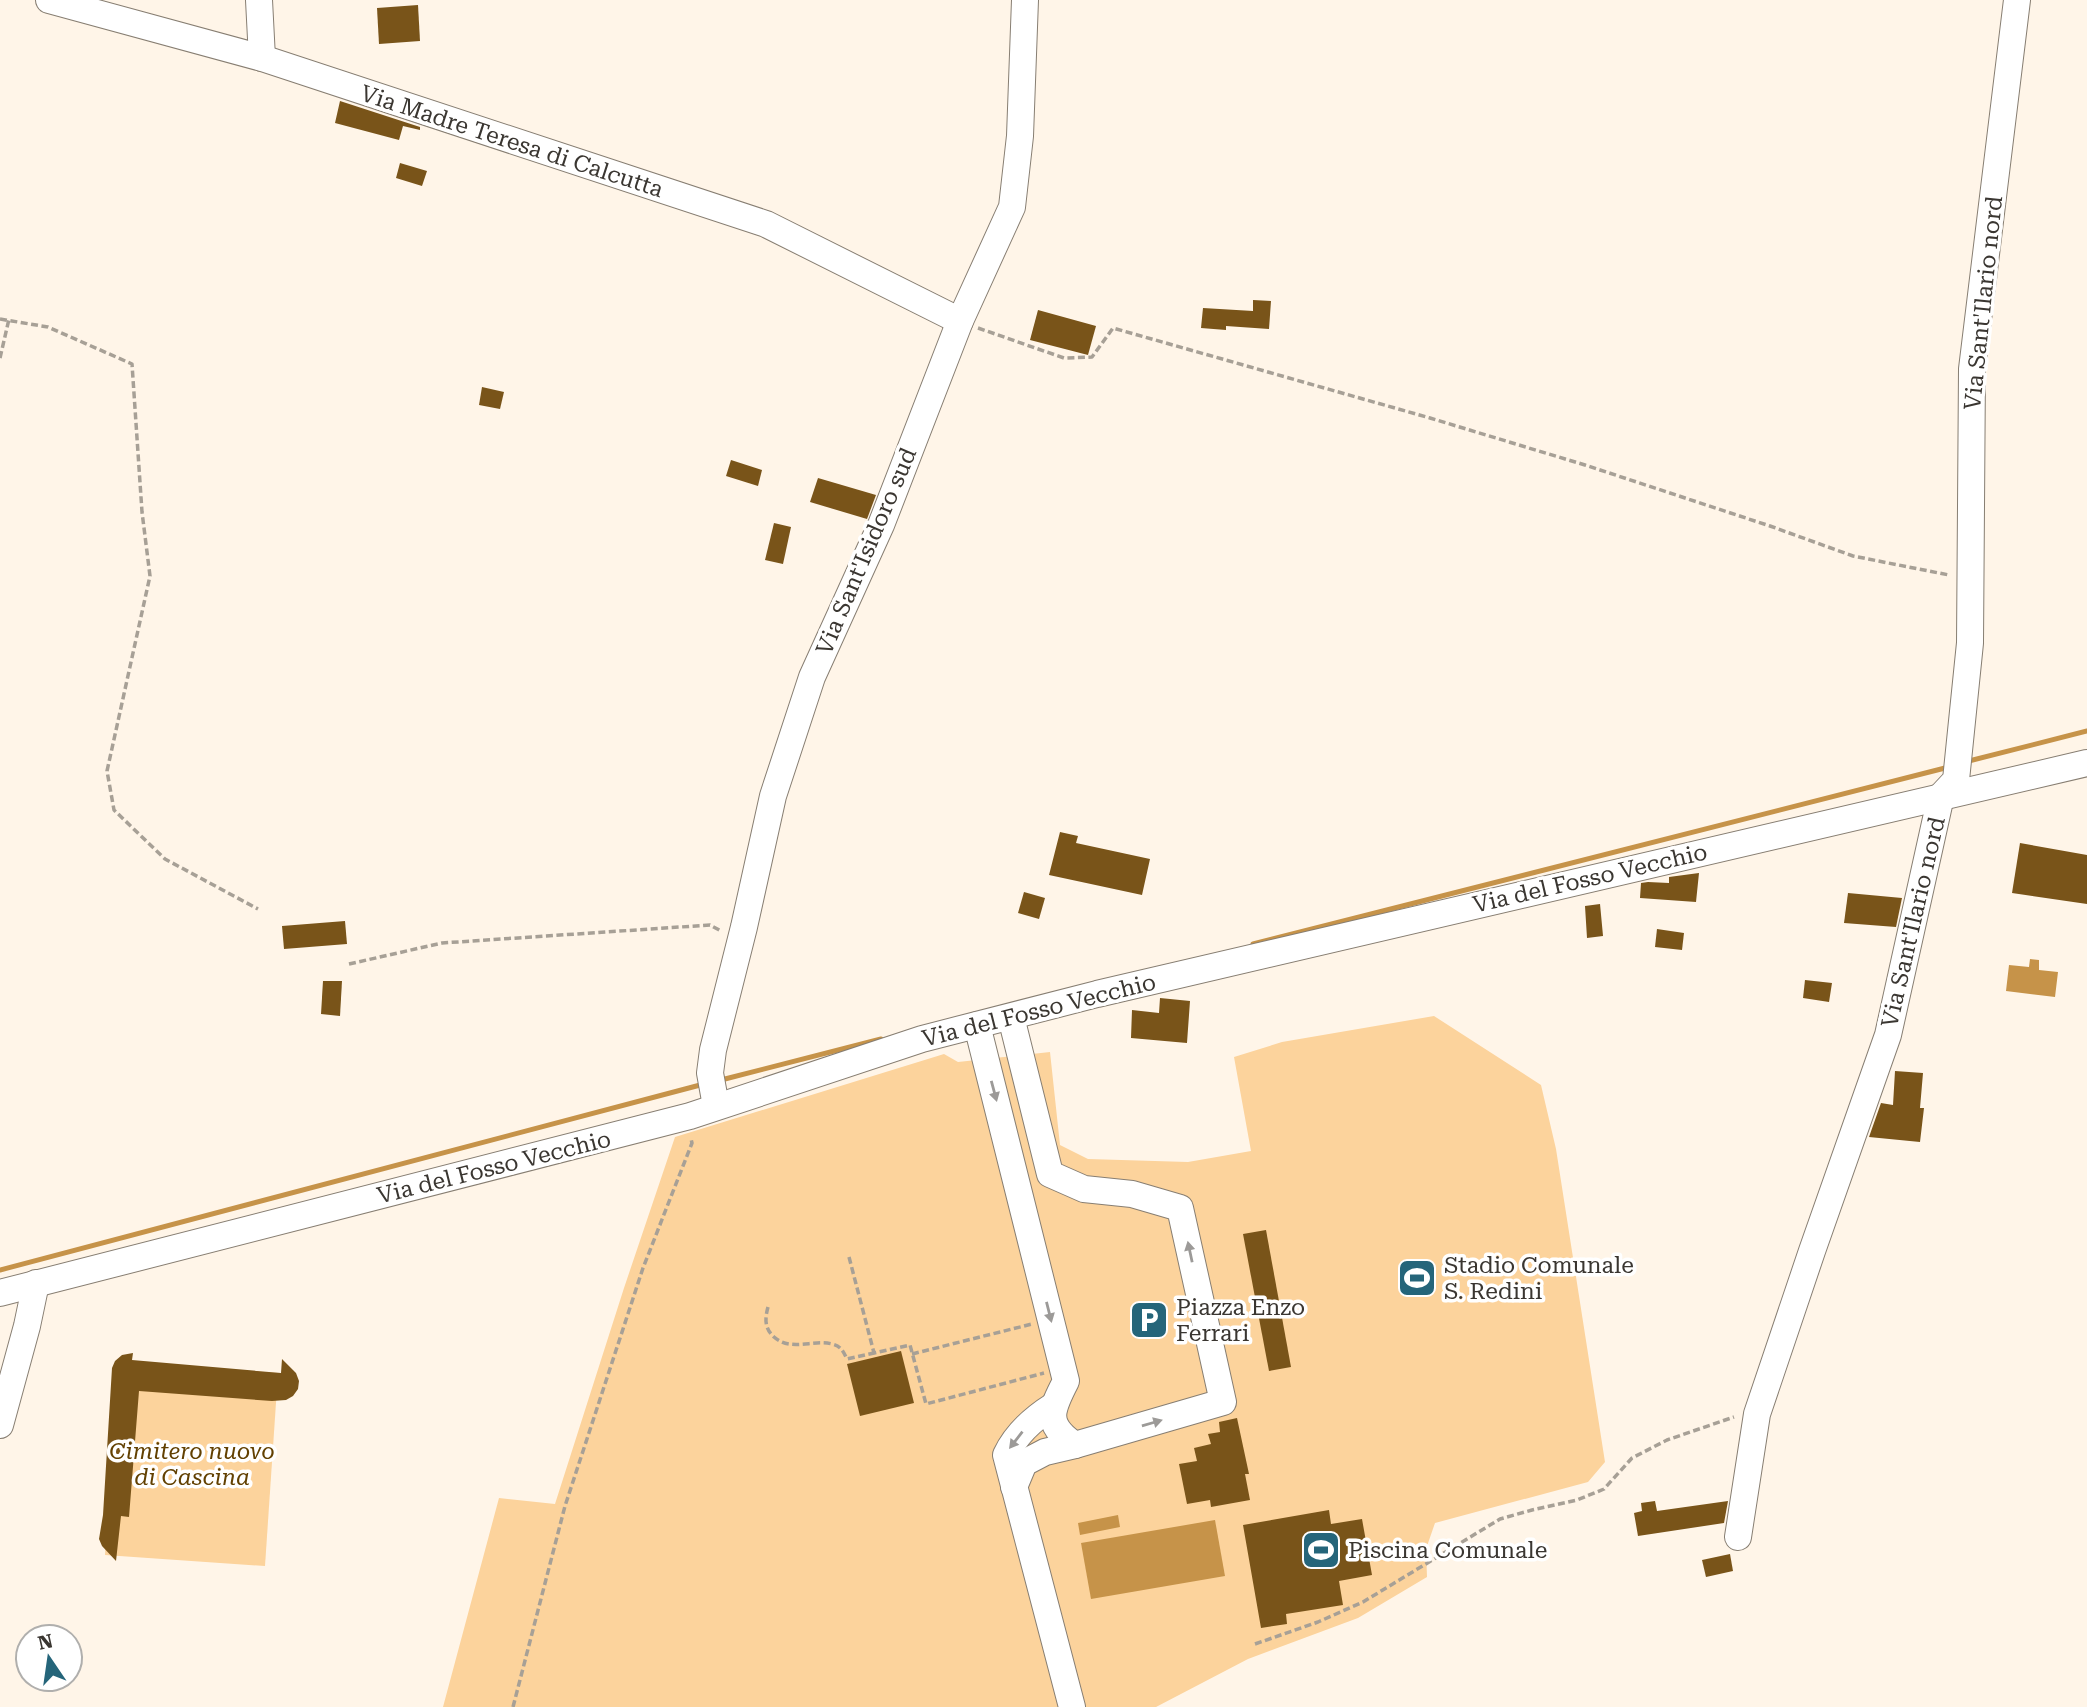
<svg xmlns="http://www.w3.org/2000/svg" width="2087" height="1707" font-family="'Roboto Serif',serif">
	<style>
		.green { fill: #fcd39c }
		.water { fill: #c69349 }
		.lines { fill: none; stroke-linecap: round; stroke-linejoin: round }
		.stream { stroke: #c69349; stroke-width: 5 }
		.building { fill: #795419 }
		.minor-casing { stroke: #877e72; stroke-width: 28 }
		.path { stroke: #a7a096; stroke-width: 3.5; stroke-dasharray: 7 3.5; stroke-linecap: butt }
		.minor { stroke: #fff; stroke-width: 26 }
		.oneway { fill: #9c9a98 }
		.labels { text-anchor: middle; stroke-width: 7; stroke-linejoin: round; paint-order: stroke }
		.street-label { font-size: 23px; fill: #3a3631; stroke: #fff }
		.poi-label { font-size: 23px; fill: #3a3631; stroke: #fff; text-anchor: start }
		.park-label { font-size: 23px; font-style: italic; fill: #624001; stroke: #fff }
	</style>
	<rect width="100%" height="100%" fill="#fff5e8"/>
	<g class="green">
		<path d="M1434,1016L1541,1085L1556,1149L1605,1462L1588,1482L1435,1523L1426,1549L1427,1577L1358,1618L1248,1659L1156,1707H443L499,1498L555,1504L624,1288L675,1137L944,1054L958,1062L1050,1052L1060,1145L1088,1159L1188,1162L1251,1151L1234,1057L1282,1042Z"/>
		<path d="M118,1362L278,1373L265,1566L105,1555Z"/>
	</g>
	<g class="water">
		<path d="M2030,959L2039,960V970L2058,972L2055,997L2006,991L2009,965L2029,967Z"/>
		<path d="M1118,1515L1120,1527L1080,1535L1078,1523Z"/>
		<path d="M1215,1520L1225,1576L1091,1599L1081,1543Z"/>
	</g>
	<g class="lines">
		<g class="stream">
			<path d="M1965,762L2087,731"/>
			<path d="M1253,944L1949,767"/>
			<path d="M721,1080L881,1039"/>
			<path d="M0,1270L704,1084"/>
		</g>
	</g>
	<g class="building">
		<path d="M418,5L420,41L379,44L377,8Z"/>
		<path d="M340,101L420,127V130L403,126L399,140L335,123Z"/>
		<path d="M400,163L427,171L422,186L396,178Z"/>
		<path d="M1253,300L1271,301L1269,329L1226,326V330L1201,328L1203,308L1253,311Z"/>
		<path d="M1038,310L1096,326L1088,355L1030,340Z"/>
		<path d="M482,387L504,392L500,409L479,405Z"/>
		<path d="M731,460L762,470L758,486L726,476Z"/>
		<path d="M818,478L876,495L867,519L810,502Z"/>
		<path d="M774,523L791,527L783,564L765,560Z"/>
		<path d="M1060,832L1078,836L1076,843L1150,859L1142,895L1049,875Z"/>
		<path d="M2020,843L2087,855V904L2012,893Z"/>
		<path d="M1699,873L1696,902L1640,898L1641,883L1648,882L1669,883V877Z"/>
		<path d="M1024,892L1045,898L1039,919L1018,913Z"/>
		<path d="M1848,893L1902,898L1896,927L1844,923Z"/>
		<path d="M1600,904L1603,936L1587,938L1585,906Z"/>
		<path d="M345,921L347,944L284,949L282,926Z"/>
		<path d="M1657,929L1684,933L1682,950L1655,947Z"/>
		<path d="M1805,980L1832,983L1829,1002L1803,998Z"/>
		<path d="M323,981H342L340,1016L321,1014Z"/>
		<path d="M1160,998L1190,1001L1187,1043L1131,1038L1132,1010L1159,1013Z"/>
		<path d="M1895,1071L1923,1073L1920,1108H1924L1920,1142L1869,1137L1881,1103L1893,1105Z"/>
		<path d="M1266,1230L1291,1367L1269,1371L1243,1234Z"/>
		<path d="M901,1351L914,1403L860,1416L847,1364Z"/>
		<path d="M133,1353L132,1360L281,1373L282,1359L296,1373L299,1381L298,1389L293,1396L286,1400L272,1401L139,1391L129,1517L121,1516L116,1561L102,1546L99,1539L103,1515L112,1368L115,1361L122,1355Z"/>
		<path d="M1237,1418L1249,1474H1245L1250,1500L1211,1507L1210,1500L1187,1504L1179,1464L1197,1461L1194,1448L1211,1444L1208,1434L1220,1432L1219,1422Z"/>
		<path d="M1655,1501L1657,1511L1728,1501L1724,1523L1638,1536L1634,1513L1642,1511L1641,1503Z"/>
		<path d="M1329,1510L1331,1524L1362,1519L1372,1575L1339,1581L1343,1605L1286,1614L1287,1624L1261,1628L1243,1525Z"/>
		<path d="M1730,1554L1733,1571L1706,1577L1702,1560Z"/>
	</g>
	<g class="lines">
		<defs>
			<g id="minor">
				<path d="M49,0L262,58L766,224L960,321"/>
				<path d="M259,0L262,58"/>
				<path d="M977,1025L1066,1381C1051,1410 1044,1424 1075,1445L1223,1402L1180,1208L1132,1194L1084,1189L1050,1174L1011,1017"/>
				<path d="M716,1106L710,1073L713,1050L744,927L773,796L812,677L881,525L960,321L1012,207L1020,136L1025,0"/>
				<path d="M0,1293L690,1116L922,1039L1097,994L2087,763"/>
				<path d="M1053,1406C1034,1418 1016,1434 1006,1455L1072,1707"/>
				<path d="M0,1425L27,1326L36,1283"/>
				<path d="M1014,1487L1024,1463L1045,1452L1075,1445"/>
				<path d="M1738,1537L1757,1414L1812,1251L1888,1035L1941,796L1956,780L1970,643L1972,369L2017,0"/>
			</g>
		</defs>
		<use href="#minor" class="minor-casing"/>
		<g class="path">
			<path d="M0,319L48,327L132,364L142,512L150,576L107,771L114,810L165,859L258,909"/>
			<path d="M978,328L1064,358L1092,357L1113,328L1430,418L1585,465L1770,526L1853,556L1949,575"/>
			<path d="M0,358L9,319"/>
			<path d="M349,964L442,943L710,925L721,931"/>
			<path d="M849,1257L874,1353L910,1345L926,1404L1044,1373"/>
			<path d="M768,1307C765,1318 764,1328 774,1337C791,1352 813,1339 832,1344C841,1346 843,1351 847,1359L874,1353"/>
			<path d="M912,1354L1032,1324"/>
			<path d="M1255,1644L1318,1622L1363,1602L1500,1519L1532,1510L1577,1500L1604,1489L1632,1458L1667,1440L1734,1417"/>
			<path d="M513,1707L565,1506L643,1268L692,1143L691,1139"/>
		</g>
		<use href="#minor" class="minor"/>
	</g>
	<defs><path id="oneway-solid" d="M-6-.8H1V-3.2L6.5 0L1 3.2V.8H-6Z" transform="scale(1.75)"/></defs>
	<g class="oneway">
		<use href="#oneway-solid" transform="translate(994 1091) rotate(75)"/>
		<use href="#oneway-solid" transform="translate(1190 1252) rotate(-102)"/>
		<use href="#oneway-solid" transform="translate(1049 1312) rotate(76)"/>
		<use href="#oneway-solid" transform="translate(1152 1423) rotate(-16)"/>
		<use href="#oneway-solid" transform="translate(1016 1440) rotate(128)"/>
	</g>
	<defs>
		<symbol id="stadium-square" viewBox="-11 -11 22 22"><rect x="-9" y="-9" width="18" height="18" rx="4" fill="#25657a" stroke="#fff"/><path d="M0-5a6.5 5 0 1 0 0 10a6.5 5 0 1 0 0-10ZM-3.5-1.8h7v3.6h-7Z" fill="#fff"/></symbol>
		<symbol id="parking-square" viewBox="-11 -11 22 22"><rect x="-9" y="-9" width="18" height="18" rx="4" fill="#25657a" stroke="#fff"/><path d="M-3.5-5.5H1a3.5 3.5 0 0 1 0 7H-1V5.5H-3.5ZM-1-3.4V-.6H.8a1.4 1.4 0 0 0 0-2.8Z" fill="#fff"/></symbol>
	</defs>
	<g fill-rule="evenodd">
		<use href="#stadium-square" x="1395" y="1256" width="44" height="44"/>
		<use href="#parking-square" x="1127" y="1298" width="44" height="44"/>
		<use href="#stadium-square" x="1299" y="1528" width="44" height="44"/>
	</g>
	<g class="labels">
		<g class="street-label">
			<text transform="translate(512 141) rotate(18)" y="8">Via Madre Teresa di Calcutta</text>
			<text transform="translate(1983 303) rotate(-84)" y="8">Via Sant'Ilario nord</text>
			<text transform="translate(866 551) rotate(-67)" y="8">Via Sant'Isidoro sud</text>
			<text transform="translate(1590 878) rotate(-13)" y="8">Via del Fosso Vecchio</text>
			<text transform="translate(1913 922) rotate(-77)" y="8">Via Sant'Ilario nord</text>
			<text transform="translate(1039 1010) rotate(-14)" y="8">Via del Fosso Vecchio</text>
			<text transform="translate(494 1167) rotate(-14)" y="8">Via del Fosso Vecchio</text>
		</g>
		<g class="poi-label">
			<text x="1444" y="1273">Stadio Comunale<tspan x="1444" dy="26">S. Redini</tspan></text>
			<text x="1176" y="1315">Piazza Enzo<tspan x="1176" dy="26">Ferrari</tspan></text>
			<text x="1348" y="1558">Piscina Comunale</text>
		</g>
		<g class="park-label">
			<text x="192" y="1459">Cimitero nuovo<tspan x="192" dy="26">di Cascina</tspan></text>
		</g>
	</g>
	<g transform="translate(49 1658) rotate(347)"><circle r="33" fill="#ffffff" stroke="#b0afad" stroke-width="2"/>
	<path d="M0-5L12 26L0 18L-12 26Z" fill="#25657a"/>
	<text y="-10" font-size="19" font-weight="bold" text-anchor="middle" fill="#3a3631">N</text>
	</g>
</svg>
